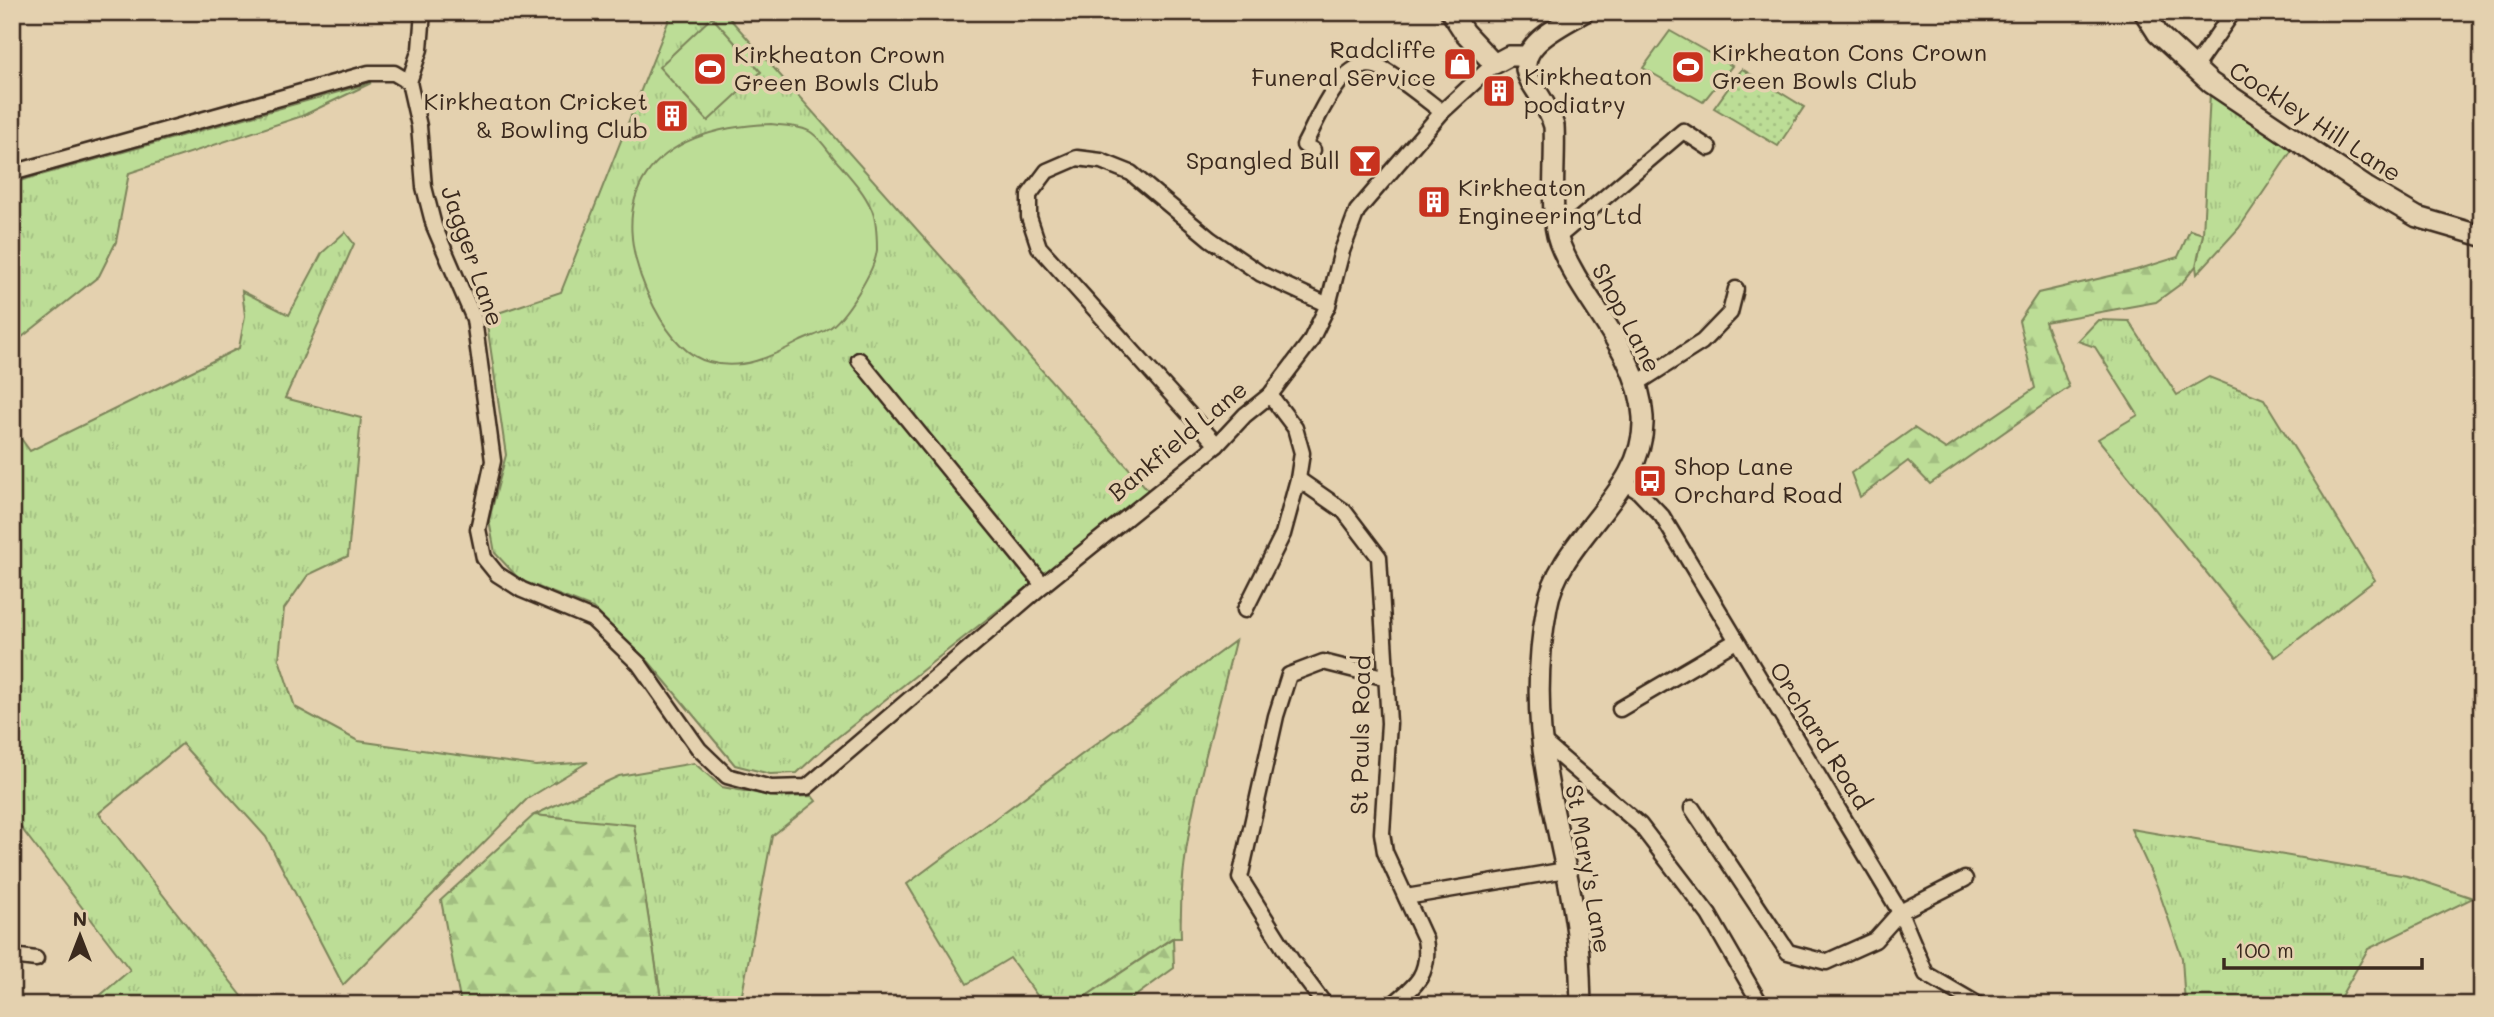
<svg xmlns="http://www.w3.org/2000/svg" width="2494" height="1017" font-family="Mali,sans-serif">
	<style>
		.grass { fill: url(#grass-tufts); stroke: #7c845a; stroke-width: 2 }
		.forest { fill: url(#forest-firs); stroke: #7c845a; stroke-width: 2 }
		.garden { fill: url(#garden-dots); stroke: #7c845a; stroke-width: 2 }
		.pitch { fill: #bcdd96; stroke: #7c845a; stroke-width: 2 }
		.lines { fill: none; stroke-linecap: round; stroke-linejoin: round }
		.street-casing { stroke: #3b2a1e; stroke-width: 19 }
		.secondary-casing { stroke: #3b2a1e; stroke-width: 24 }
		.street { stroke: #e4d1af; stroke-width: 14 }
		.secondary { stroke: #e4d1af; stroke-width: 19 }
		.labels { text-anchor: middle; stroke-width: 7; stroke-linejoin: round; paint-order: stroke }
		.poi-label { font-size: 24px; fill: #3b2a1e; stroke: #e4d1af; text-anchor: start }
		.street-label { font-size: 24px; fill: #3b2a1e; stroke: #e4d1af }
	</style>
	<defs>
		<pattern id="grass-tufts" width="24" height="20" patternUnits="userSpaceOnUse" patternTransform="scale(1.75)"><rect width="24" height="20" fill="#bcdd96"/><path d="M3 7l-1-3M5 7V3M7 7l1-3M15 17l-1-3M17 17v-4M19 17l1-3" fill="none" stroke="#a2be81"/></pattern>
		<pattern id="forest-firs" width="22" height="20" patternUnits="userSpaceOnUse" patternTransform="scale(1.75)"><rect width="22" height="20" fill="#bcdd96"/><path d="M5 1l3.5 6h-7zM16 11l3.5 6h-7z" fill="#a2be81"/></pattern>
		<pattern id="garden-dots" width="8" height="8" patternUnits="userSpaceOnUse" patternTransform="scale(1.75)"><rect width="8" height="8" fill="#bcdd96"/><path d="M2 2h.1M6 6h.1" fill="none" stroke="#a2be81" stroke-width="1.8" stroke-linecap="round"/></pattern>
	</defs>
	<rect width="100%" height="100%" fill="#e4d1af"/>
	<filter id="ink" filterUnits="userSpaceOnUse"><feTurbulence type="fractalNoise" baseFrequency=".0143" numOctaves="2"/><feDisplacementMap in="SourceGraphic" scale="14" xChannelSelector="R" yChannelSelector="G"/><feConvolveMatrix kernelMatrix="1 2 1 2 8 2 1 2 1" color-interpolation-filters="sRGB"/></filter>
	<g filter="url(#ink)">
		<g class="grass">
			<path d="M672,12H724L1149,491L824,748L797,773L770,774L735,765L649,662L593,608L520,580L495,553L489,520L506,455L486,317L561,292Z"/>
			<path d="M371,83L302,116L129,173L116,242L99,276L12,345V183Z"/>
			<path d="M2210,92L2294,147L2239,228L2197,274L2196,266L2203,234Z"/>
			<path d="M345,232L354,244L285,398L361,418L348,556L308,575L284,609L279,659L295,707L358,741L536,766L588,762L527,799L343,985L266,837L182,744L99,813L249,1005H99L96,999L130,970L12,816V426L30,451L239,348L245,316L242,291L289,315L322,253Z"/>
			<path d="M2098,320L2129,321L2177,395L2209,377L2264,399L2375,580L2275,657L2098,439L2138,415L2095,347L2078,341Z"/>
			<path d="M1235,641C1212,738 1177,837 1181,938H1172L1073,1005H1044L1010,958L967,984L907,884Z"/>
			<path d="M694,763L722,787L777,797L812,796L816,801L772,836L740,1005H662L634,826L534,815L619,776Z"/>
			<path d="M2131,829L2407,876L2473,898L2368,949L2336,1005H2185L2182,958L2157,886Z"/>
		</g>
		<g class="forest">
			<path d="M2190,230L2203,234L2196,266L2182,283L2156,302L2045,322L2069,387L1930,484L1908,461L1860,497L1851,473L1914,428L1946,449L2035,388L2019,321L2038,293L2136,270L2178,257Z"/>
			<path d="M534,815L634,825L662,1005H461L441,900Z"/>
			<path d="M1173,938L1174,968L1123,1005H1073Z"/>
		</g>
		<path class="garden" d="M1742,69L1804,107L1778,146L1714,108Z"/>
		<g class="pitch">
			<path d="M712,17L761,72L708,121L659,67Z"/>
			<path d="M1670,31L1732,66L1703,102L1643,68Z"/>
			<path d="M771,124C783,126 804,126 812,133C823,141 831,156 840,165C851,178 864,192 871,208C876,217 877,239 877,250C875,270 845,319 828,329C819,335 808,337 799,342C771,357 741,371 709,362C684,356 665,328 654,307C597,194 652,128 771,124Z"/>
		</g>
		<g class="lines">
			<defs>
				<g id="street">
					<path d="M2194,68L2233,12"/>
					<path d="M409,82L420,49L423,12"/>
					<path d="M1313,150L1304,145C1319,118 1344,46 1385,70C1405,82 1424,98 1442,112"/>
					<path d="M12,173L369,73H394L409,82L419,126L424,187L434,226L474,319L493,461L478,529L484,558L497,574L522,590L592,619L639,664L699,749L727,776L771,788L807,787L1043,585L1217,445L1245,415L1270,395L1310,342L1328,305L1342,251L1357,211L1442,112L1494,64"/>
					<path d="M1557,238L1683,131L1709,148"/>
					<path d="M859,360L1043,585"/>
					<path d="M1636,384L1702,342L1730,313L1736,289"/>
					<path d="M1217,445L1039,247L1029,217V195L1047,171L1077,158L1101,161L1131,173L1210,239L1261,274L1328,305"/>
					<path d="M1298,479L1344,511L1379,557L1389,723L1382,833L1385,852L1425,939C1431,973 1417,985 1392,1005"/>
					<path d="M1624,482L1638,491L1662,516L1900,912L1926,974L1979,1005"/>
					<path d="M1245,610L1283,534L1298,479L1302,453L1295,428L1270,395"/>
					<path d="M1620,709L1736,641"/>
					<path d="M1542,741L1640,825L1709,915L1761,1005"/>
					<path d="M1692,808L1788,952L1826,962L1875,940L1900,912L1965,879"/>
					<path d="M1406,897L1566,870"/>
					<path d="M12,956L36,959"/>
					<path d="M336,1005H337"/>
					<path d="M1325,1005L1292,961L1240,878L1276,716L1289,675L1323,662L1387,678"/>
				</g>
				<g id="secondary">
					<path d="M1451,12L1464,32L1494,64L1509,56H1527"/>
					<path d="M2144,12L2158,34L2211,83L2366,187L2417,217L2482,236"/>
					<path d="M1581,1005C1580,978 1580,952 1576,926C1569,873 1554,822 1546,770C1537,717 1537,660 1547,607C1559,536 1647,493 1643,417C1639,351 1582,302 1559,242C1549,216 1556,158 1554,126C1549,109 1540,97 1531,82C1510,47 1560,27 1584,12"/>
				</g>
			</defs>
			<use href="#street" class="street-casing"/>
			<use href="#secondary" class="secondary-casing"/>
			<use href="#street" class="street"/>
			<use href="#secondary" class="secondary"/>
		</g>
	</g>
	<defs>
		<symbol id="shop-square" viewBox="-11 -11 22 22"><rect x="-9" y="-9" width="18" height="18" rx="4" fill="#c8321e" stroke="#e4d1af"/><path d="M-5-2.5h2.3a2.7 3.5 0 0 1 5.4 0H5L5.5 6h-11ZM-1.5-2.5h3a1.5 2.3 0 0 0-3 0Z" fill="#fff"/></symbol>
		<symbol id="stadium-square" viewBox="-11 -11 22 22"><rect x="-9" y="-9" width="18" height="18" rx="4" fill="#c8321e" stroke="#e4d1af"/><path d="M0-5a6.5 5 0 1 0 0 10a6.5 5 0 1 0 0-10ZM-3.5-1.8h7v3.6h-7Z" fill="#fff"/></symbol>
		<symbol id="building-square" viewBox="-11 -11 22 22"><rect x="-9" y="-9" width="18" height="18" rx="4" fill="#c8321e" stroke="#e4d1af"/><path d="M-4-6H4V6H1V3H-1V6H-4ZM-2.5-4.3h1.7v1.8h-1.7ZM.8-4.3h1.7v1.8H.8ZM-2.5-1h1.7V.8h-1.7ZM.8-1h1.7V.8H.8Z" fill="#fff"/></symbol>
		<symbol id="bar-square" viewBox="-11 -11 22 22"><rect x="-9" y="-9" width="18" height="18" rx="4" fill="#c8321e" stroke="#e4d1af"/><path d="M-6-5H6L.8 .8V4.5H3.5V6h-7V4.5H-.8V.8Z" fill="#fff"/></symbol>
		<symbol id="bus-square" viewBox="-11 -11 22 22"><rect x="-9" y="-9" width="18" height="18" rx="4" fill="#c8321e" stroke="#e4d1af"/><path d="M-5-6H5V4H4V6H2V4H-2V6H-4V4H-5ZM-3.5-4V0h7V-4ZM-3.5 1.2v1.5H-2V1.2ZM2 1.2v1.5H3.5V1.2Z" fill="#fff"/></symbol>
	</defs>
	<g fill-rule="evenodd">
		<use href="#shop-square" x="1441" y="45" width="38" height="38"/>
		<use href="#stadium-square" x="1669" y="48" width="38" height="38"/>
		<use href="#stadium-square" x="691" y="50" width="38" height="38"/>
		<use href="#building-square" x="1480" y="72" width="38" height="38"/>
		<use href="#building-square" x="653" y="97" width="38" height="38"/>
		<use href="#bar-square" x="1346" y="142" width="38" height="38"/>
		<use href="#building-square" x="1415" y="183" width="38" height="38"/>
		<use href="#bus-square" x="1631" y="462" width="38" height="38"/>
	</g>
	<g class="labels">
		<g class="poi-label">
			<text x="1436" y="58" text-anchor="end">Radcliffe<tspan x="1436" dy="28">Funeral Service</tspan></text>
			<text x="1712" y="61">Kirkheaton Cons Crown<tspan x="1712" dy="28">Green Bowls Club</tspan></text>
			<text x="734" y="63">Kirkheaton Crown<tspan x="734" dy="28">Green Bowls Club</tspan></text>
			<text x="1524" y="85">Kirkheaton<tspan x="1524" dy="28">podiatry</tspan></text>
			<text x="648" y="110" text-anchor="end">Kirkheaton Cricket<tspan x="648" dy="28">&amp; Bowling Club</tspan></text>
			<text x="1340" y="169" text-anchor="end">Spangled Bull</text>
			<text x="1458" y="196">Kirkheaton<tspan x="1458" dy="28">Engineering Ltd</tspan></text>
			<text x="1674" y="475">Shop Lane<tspan x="1674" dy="28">Orchard Road</tspan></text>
		</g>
		<g class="street-label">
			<text transform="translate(2315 122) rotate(33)" y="8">Cockley Hill Lane</text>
			<text transform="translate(472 256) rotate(71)" y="8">Jagger Lane</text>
			<text transform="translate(1626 318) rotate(62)" y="8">Shop Lane</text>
			<text transform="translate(1178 441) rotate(-40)" y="8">Bankfield Lane</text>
			<text transform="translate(1361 735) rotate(-89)" y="8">St Pauls Road</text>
			<text transform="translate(1820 736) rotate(58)" y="8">Orchard Road</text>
			<text transform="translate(1588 869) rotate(80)" y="8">St Mary's Lane</text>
		</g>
	</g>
	<rect width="2494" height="1017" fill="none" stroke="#e4d1af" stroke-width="42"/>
	<rect x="21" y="21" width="2452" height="975" fill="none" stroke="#3b2a1e" stroke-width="2.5" filter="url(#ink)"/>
	<g transform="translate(80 936)" stroke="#e4d1af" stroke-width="5" paint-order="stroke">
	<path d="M0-5L12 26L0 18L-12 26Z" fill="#3b2a1e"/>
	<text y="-10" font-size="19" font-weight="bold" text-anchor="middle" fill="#3b2a1e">N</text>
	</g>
	<path d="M2224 958v10h198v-10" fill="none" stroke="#3b2a1e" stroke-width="3.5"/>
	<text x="2235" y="958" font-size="21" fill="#3b2a1e" stroke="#e4d1af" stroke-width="5" paint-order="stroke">100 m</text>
</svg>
